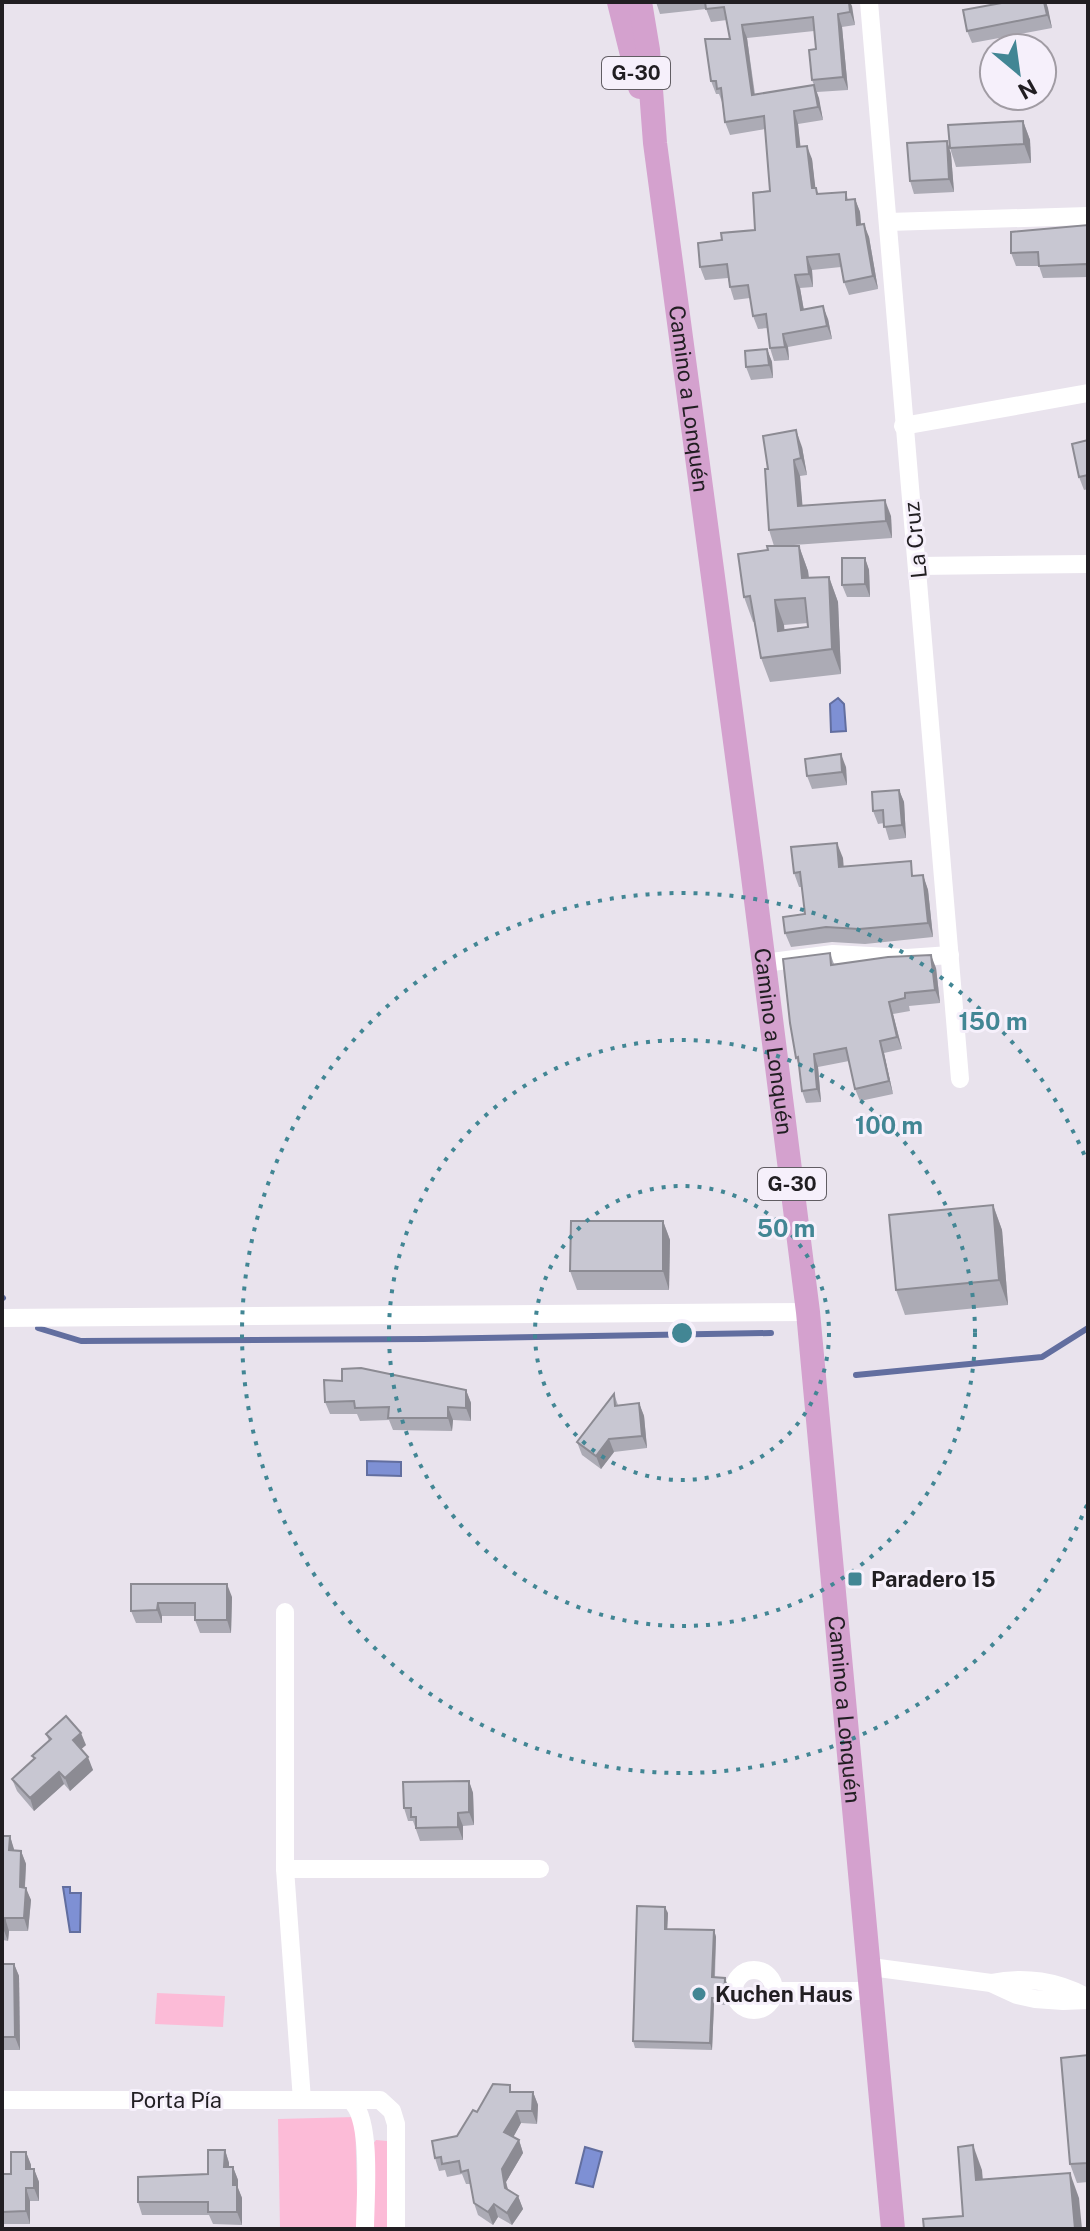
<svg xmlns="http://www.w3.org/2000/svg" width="1090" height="2231" font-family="'Public Sans',sans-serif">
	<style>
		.green { fill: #fcbbd7 }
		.water { fill: #7e90d4; stroke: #626e9f; stroke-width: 2 }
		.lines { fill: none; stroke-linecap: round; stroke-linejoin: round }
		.stream { stroke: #626e9f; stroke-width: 6 }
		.minor { stroke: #fff; stroke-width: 18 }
		.major { stroke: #d4a1ce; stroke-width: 24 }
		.wall { fill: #acabb5; fill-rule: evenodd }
		.shaded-wall { fill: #8c8b93 }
		.building { fill: #c8c7d2; stroke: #8c8b93; stroke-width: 2; fill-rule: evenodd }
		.ring { fill: none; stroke: #428694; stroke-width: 4; stroke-dasharray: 4 8 }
		.poi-dot { fill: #428694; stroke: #f6f0fb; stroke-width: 3 }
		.labels { text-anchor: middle; stroke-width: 6; stroke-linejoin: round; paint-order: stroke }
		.shield { fill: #f6f0fb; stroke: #615d63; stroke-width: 2 }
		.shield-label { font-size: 20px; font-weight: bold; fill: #211e22 }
		.street-label { font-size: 22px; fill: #211e22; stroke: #f6f0fb }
		.poi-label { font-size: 22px; font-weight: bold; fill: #211e22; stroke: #f6f0fb; text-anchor: start }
		.centre { fill: #428694; stroke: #f6f0fb; stroke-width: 4 }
		.ring-label { font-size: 24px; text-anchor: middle; font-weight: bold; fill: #428694; stroke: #f6f0fb; stroke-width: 6; stroke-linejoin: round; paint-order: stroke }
	</style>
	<rect width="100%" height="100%" fill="#e9e3ed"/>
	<g class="green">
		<path d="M157,1993L225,1996L223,2027L155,2024Z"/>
		<path d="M355,2117L358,2229H280L278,2119Z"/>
		<path d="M376,2140L387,2141L390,2147L389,2229H371V2147Z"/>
	</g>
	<g class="water">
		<path d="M838,698L844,704L846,731L831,732L830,704Z"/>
		<path d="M367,1461L401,1462V1476L367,1475Z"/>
		<path d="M63,1887H70V1893H81L80,1932H70Z"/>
		<path d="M585,2147L602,2152L593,2187L576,2183Z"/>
	</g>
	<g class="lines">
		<g class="stream">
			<path d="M2,1297L3,1298"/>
			<path d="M38,1328L81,1341L424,1339L771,1333"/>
			<path d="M856,1375L1042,1357L1088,1328"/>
		</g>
		<g class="minor">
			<path d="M869,2L960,1079"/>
			<path d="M888,222L1088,216"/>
			<path d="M903,426L1088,393"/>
			<path d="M918,566L1088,564"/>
			<path d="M764,963L833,954L907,958L950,955"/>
			<path d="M2,1318L808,1312"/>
			<path d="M285,1612V1869L302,2100"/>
			<path d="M285,1869H540"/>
			<path d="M871,1967L991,1983L1017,1995L1035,1999L1063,2001L1088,2000"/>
			<circle cx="754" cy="1990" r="20"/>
			<path d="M991,1983C1024,1976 1058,1981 1088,1998"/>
			<path d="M775,1991H873"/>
			<path d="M2,2100H380L392,2111L396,2124V2229"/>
			<path d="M350,2100C373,2117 365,2199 365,2229"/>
		</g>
		<g class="major">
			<path d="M619,2L640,87"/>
			<path id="s1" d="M640,2L648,50L655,143L751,861L808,1312L893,2229"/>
		</g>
	</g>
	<g class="wall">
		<path d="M656,2H850L855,25L842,27L848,90L817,92L823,120L798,124L800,146L812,159L815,188L819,194L846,192L848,200L855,199L860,212L861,224L869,237L878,289L849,295L844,282L841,267L812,270L813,287L800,288L804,310L828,319L832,339L788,347L789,360L774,361L770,348L768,328L758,329L753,316L750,298L734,300L730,287L728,278L705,280L700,267L722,240L755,230L770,191L765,129L730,135L725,122L722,102L719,94H716L711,81L730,39L727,20L711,22L706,9L660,14ZM814,31L816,49L812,80L814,85L755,94L747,38Z"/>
		<path d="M1007,2H1046L1052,28L972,43L967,31Z"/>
		<path d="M1023,121L1030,140L1031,163L956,167L950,148Z"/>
		<path d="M947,141L951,154L954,192L914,194L910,181Z"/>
		<path d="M1088,225V277L1043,278L1039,266H1016L1011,253Z"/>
		<path d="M767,349L772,362L773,378L751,380L746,367Z"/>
		<path d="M1088,440V489L1084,490L1079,477Z"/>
		<path d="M802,447L807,475L800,476L802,506L891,516L892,538L780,546H799L808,571L809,578L829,577L838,602L841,674L770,682L761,658L754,622H753L744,597L768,550L774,546L769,530L768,469ZM808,623V627L784,631V625Z"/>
		<path d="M865,558L869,570L870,597H847L842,585Z"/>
		<path d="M846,767L847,785L812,789L807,776Z"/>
		<path d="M899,790L904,802L906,838L889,840L884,823L878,824L873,811Z"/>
		<path d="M843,858V867L916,876L923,875L928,890L933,937L865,944L832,942L791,947L785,933L805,914L802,887H799L794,873Z"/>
		<path d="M830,953L834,964L936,968L940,1003L909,1006L910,1011L893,1014L902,1049L884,1053L893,1094L860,1101L855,1089L849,1061L818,1067L821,1102L806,1103L802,1091L800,1068L796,1058Z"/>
		<path d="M993,1205L1002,1230L1008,1305L905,1315L896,1290Z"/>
		<path d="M663,1221L670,1240L669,1290H577L570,1271Z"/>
		<path d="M466,1390L471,1403V1421L453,1420L452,1431L393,1430L389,1420L360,1421L357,1414H330L325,1402Z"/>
		<path d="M614,1394L618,1405L639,1403L644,1416L647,1448L614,1452L601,1469L582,1455L577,1442Z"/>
		<path d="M131,1584L232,1597L231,1633H200L195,1620V1616H162V1623H136L131,1611Z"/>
		<path d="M46,1734L86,1745L81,1749L93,1770L70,1791L64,1784L34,1811L17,1791L12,1779L34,1759L32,1756L49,1741Z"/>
		<path d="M469,1781L473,1793L474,1825L463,1826V1840L420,1841L413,1821H408L404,1808Z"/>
		<path d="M2,1836H10L14,1851H21L26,1864L25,1888L31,1900L28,1931H9L8,1941L3,1940V1943H2Z"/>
		<path d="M668,1913L667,1929L714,1930L716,1937L715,1977L725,1978L727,1984L726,2005L714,2004L712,2050L635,2048L633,2041Z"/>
		<path d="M2,1963L14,1964L19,1976L20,2050H2Z"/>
		<path d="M1088,2055V2182L1077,2183L1070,2164Z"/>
		<path d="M513,2092H533L538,2105L537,2124L521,2123L513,2137L519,2140L523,2153L506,2182L508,2189L518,2196L523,2209L512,2225L498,2217L493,2225L478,2215L474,2203L470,2184H466L462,2174L447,2177L445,2170L439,2171L435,2158L457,2136L477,2112Z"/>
		<path d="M225,2150L229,2163V2167H233L238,2180V2188L242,2198V2225L213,2224L209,2215H142L138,2202L208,2174Z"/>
		<path d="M26,2152L31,2165V2169H34L39,2182V2201H30V2224H2V2174H11Z"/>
	</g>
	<g class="shaded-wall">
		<path d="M849,2H850L852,6L855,25L850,12Z"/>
		<path d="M1044,2H1046L1048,8L1052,28L1047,15Z"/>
		<path d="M838,14L842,27L848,90L843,77Z"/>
		<path d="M742,25L747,38L756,108L752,95Z"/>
		<path d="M814,85L819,98L823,120L818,107Z"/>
		<path d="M794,111L798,124L802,160L797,147Z"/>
		<path d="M1023,121L1030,140L1031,163L1024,144Z"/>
		<path d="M947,141L951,154L954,192L949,179Z"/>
		<path d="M807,146L812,159L817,201L812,188Z"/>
		<path d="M855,199L860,212L862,238L857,225Z"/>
		<path d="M864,224L869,237L878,289L873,276Z"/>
		<path d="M807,257L812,270L813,287L809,274Z"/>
		<path d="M795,275L800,288L806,323L801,310Z"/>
		<path d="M823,306L828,319L832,339L827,326Z"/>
		<path d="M783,334L788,347L789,360L785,347Z"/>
		<path d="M767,349L772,362L773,378L769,365Z"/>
		<path d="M796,430L802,447L807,475L801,458Z"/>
		<path d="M794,460L800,476L804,523L798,506Z"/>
		<path d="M885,500L891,516L892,538L886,521Z"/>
		<path d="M799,546L808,571L811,603L802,578Z"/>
		<path d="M865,558L869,570L870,597L865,584Z"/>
		<path d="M829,577L838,602L841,674L832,649Z"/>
		<path d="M775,600L784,625L787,656L778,631Z"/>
		<path d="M841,754L846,767L847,785L842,772Z"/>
		<path d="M899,790L904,802L906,838L902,825Z"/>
		<path d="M837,843L843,858L845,882L839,867Z"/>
		<path d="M923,875L928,890L933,937L928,923Z"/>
		<path d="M931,955L936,968L940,1003L935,990Z"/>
		<path d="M889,1002L893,1014L902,1049L897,1037Z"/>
		<path d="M880,1041L884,1053L893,1094L889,1081Z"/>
		<path d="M814,1054L818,1067L821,1102L817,1089Z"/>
		<path d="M993,1205L1002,1230L1008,1305L999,1280Z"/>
		<path d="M663,1221L670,1240L669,1290L663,1271Z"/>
		<path d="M466,1390L471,1403V1421L466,1408Z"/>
		<path d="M639,1403L644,1416L647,1448L642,1436Z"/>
		<path d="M448,1407L453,1420L452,1431L448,1418Z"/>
		<path d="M609,1439L614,1452L601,1469L596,1456Z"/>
		<path d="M227,1584L232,1597L231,1633L227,1620Z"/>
		<path d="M158,1603L162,1616V1623L157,1610Z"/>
		<path d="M81,1733L86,1745L77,1753L73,1740Z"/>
		<path d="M88,1757L93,1770L70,1791L65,1778Z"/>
		<path d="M59,1772L64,1784L34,1811L30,1798Z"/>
		<path d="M469,1781L473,1793L474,1825L469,1812Z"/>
		<path d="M458,1813L463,1826V1840L458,1827Z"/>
		<path d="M10,1836L14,1849L13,1863L9,1850Z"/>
		<path d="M21,1851L26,1864L24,1900L20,1887Z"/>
		<path d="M26,1888L31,1900L28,1931L24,1918Z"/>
		<path d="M665,1907L668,1913L667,1935L665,1929Z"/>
		<path d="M5,1918L9,1931L8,1941L3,1928Z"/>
		<path d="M714,1930L716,1937L714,1984L712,1977Z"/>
		<path d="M14,1964L19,1976L20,2050L15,2037Z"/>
		<path d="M725,1978L727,1984L726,2005L724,1998Z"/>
		<path d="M712,1998L714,2004L712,2050L710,2043Z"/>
		<path d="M533,2092L538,2105L537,2124L532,2111Z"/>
		<path d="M517,2111L521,2123L509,2145L504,2132Z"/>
		<path d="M519,2140L523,2153L506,2182L510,2200L505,2188L502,2169Z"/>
		<path d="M973,2145L982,2170L985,2205L976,2180Z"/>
		<path d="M225,2150L229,2163V2180L224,2167Z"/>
		<path d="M26,2152L31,2165V2182L26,2169Z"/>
		<path d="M233,2167L238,2180V2188L242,2198V2225L237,2212L233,2185Z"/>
		<path d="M34,2169L39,2182V2201L34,2188Z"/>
		<path d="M1070,2173L1079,2198L1082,2229H1075Z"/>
		<path d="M26,2188L30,2201V2224L26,2211Z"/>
		<path d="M518,2196L523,2209L512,2225L507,2213Z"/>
		<path d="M494,2204L498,2217L493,2225L488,2212Z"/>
	</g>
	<g class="building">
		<path d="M705,2H849L850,12L838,14L843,77L812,80L809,50L816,49L813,17L742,25L752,95L814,85L818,107L794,111L797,147L807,146L812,188H816L817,194L846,192V200L855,199L857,225L864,224L873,276L844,282L839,254L807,257L809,274L795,275L801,310L823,306L827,326L783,334L785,347L770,348L766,314L753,316L748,285L730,287L727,264L700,267L698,243L722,240L721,233L755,230L753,193L770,191L764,116L725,122L721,88L717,89L716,81H711L705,39H730L724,7L706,9Z"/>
		<path d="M1007,2H1044L1047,15L967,31L963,10Z"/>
		<path d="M1023,121L1024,144L950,148L948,125Z"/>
		<path d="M947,141L949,179L910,181L907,143Z"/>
		<path d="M1088,225V267L1086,264L1039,266L1038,252L1011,253V232Z"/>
		<path d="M767,349L769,365L746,367L745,351Z"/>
		<path d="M796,430L801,458L794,460L798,506L885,500L886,521L769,530L765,469H768L763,436Z"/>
		<path d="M1088,440V475L1079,477L1072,444Z"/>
		<path d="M767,546H799L802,578L829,577L832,649L761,658L750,596L744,597L738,554L768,550ZM805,598L808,627L778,631L775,600Z"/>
		<path d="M842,558H865V584L842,585Z"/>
		<path d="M841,754L842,772L807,776L805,759Z"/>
		<path d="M899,790L902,825L884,827L883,810L873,811L872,792Z"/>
		<path d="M837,843L839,867L911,861L912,876L923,875L928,923L859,929L826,927L785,933L783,917L805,914L800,872L794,873L791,847Z"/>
		<path d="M830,953L831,965L888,957L931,955L935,990L905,993V998L889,1002L897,1037L880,1041L889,1081L855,1089L846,1048L814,1054L817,1089L802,1091L798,1057L796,1058L790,1023L783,959Z"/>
		<path d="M993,1205L999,1280L896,1290L889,1215Z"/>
		<path d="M571,1221H663V1271H570Z"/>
		<path d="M361,1368L466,1390V1408L448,1407V1418H388L389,1407L355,1408L354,1401L325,1402L324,1380L342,1381V1369Z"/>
		<path d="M614,1394L615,1406L639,1403L642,1436L609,1439L596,1456L577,1442Z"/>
		<path d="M131,1584H227V1620H195V1603H158L157,1610L131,1611Z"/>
		<path d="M66,1716L81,1733L73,1740L88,1757L65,1778L59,1772L30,1798L12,1779L35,1758L32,1756L51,1739L46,1734Z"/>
		<path d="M469,1781V1812L458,1813V1827L416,1828V1817H411V1808H404L403,1782Z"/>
		<path d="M2,1836H10L9,1850L21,1851L20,1887L26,1888L24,1918H5L3,1928H2Z"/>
		<path d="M637,1906L665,1907V1929L714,1930L712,1977L725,1978L724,1998H712L710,2043L633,2041Z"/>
		<path d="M2,1964H14L15,2037H2Z"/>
		<path d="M1088,2055V2163L1070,2164L1061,2058Z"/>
		<path d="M493,2084L510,2085V2092H533L532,2111H517L504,2132L519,2140L502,2169L505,2188L518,2196L507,2213L494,2204L488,2212L474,2203L468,2170L461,2172L459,2161L442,2164L441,2157L435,2158L432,2141L457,2136L473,2110L477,2112Z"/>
		<path d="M973,2145L976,2180L1070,2173L1075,2229H924L923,2219L963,2216L958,2147Z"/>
		<path d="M208,2150H225L224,2167H233V2185H237V2212H208V2202H138V2177L208,2174Z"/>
		<path d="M11,2152H26V2169H34V2188H26V2211L2,2212V2174H11Z"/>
	</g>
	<g class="ring">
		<circle cx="682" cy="1333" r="147"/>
		<circle cx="682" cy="1333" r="293"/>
		<path d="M1087 1505A440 440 0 1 1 1087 1161"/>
	</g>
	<g class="poi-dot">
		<rect x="847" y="1571" width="16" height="16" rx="4"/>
		<circle cx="699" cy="1994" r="8"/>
	</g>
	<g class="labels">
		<g class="shield">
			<rect x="602" y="57" width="68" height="32" rx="6"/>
			<rect x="758" y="1168" width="68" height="32" rx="6"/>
		</g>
		<g class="shield-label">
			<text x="636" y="80">G-30</text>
			<text x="792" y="1191">G-30</text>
		</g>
		<g class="street-label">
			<text dy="8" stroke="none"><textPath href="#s1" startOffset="400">Camino a Lonquén</textPath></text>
			<text transform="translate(915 540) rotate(-96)" y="8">La Cruz</text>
			<text dy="8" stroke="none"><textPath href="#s1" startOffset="1048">Camino a Lonquén</textPath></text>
			<text dy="8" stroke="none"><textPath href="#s1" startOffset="1720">Camino a Lonquén</textPath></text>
			<text x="176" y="2108">Porta Pía</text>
		</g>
		<g class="poi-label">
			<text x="871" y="1587">Paradero 15</text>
			<text x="715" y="2002">Kuchen Haus</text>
		</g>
	</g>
	<circle cx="682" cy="1333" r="12" class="centre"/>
	<g class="ring-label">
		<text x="993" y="1030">150 m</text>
		<text x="889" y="1134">100 m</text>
		<text x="786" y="1237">50 m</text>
	</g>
	<rect width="1090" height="2231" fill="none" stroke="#211e22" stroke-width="8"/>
	<g transform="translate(1018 72) rotate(151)"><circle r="38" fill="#f6f0fb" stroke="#a19ca4" stroke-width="2"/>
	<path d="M0-6L14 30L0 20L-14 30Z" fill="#428694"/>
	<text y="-12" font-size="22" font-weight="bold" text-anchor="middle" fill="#211e22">N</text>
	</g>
</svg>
